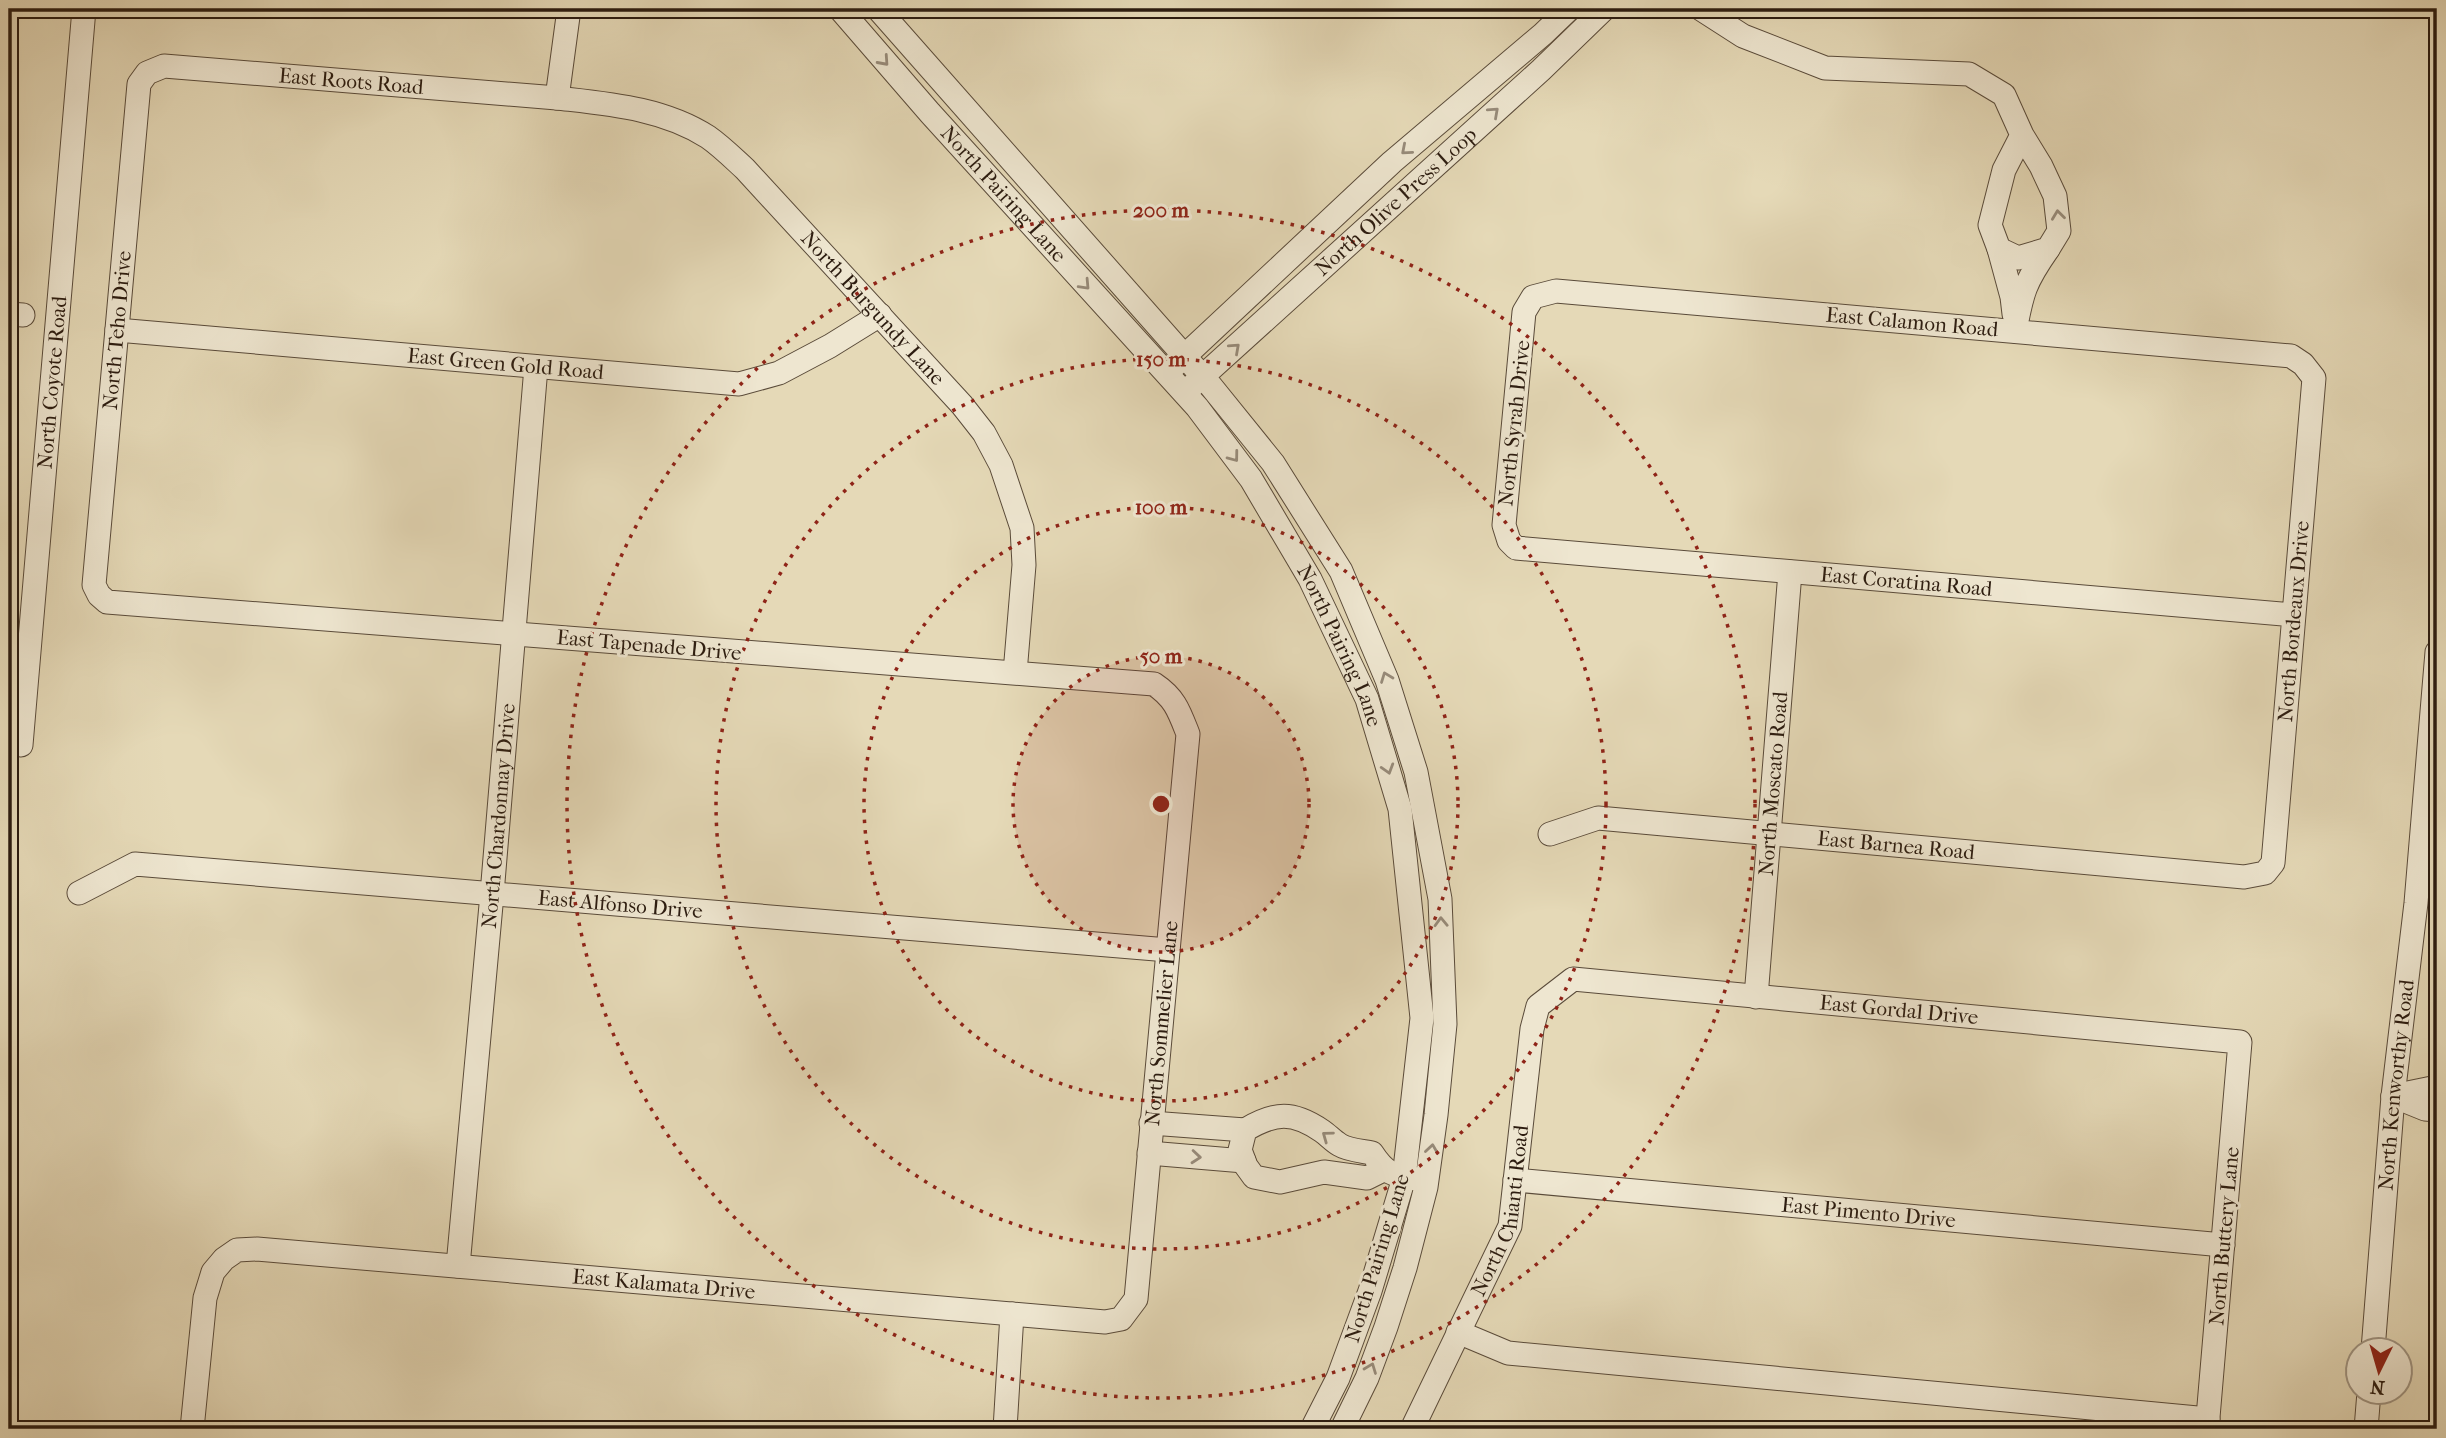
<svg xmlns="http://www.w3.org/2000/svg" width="2446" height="1438" font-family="'IM FELL French Canon',serif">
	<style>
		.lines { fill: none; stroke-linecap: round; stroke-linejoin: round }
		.minor-casing { stroke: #5a4b3a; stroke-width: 25 }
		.minor { stroke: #eee6d0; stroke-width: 23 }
		.oneway { stroke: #978b7a }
		.ring { fill: none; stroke: #8f2418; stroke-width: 3.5; stroke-dasharray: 3.5 7 }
		.labels { text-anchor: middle; stroke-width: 6; stroke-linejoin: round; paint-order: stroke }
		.street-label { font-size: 21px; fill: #2c1c10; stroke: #eee6d0 }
		.centre { fill: #8f2418; stroke: #eee6d0; stroke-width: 3.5 }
		.ring-label { font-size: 21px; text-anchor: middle; font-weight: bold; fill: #8f2418; stroke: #eee6d0; stroke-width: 6; stroke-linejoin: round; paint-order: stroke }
	</style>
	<rect width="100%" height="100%" fill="#e5d9b7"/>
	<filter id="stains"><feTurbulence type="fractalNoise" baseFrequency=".00286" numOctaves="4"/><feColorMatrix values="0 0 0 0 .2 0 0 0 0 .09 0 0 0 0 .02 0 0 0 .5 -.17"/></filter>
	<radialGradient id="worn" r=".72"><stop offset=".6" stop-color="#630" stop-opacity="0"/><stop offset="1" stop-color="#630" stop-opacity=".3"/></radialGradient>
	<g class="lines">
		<defs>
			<g id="minor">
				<path id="s1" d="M840,9L930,113L1197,407L1251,479L1310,579L1367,699L1400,809L1422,1018L1404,1178L1370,1291L1338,1378L1312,1429"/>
				<path d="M878,9L1210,385L1273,463L1341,571L1387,680L1416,772L1440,899L1445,1024L1436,1115L1426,1187L1405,1268L1386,1327L1367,1378L1342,1429"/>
				<path d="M1701,9L1743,36L1825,68L1969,74L2004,95L2022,135L2041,166L2055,196L2059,231L2048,249L2018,258L1999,249L1990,225L2004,170L2022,135"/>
				<path d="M557,98L569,9"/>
				<path d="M1999,249L2012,297L2014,314"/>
				<path d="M9,314L23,315"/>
				<path id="s2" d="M117,330L739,384L779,373L830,346L880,315"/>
				<path d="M2015,331C2022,292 2025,282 2048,249"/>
				<path d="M1174,366L1392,162L1543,34L1569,9"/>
				<path id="s3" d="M1192,386L1541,70L1604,9"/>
				<path id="s4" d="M9,743L21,745L84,9"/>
				<path id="s5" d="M1550,834L1598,818L2244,877L2265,873L2273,863L2314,378L2303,364L2291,356L1556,291L1533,297L1524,312L1504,525L1509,541L1516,548L2294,615"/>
				<path id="s6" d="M79,893L135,864L1168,950"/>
				<path id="s7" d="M1756,997L1790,572"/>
				<path d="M2393,1096L2425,1109L2437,1110"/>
				<path d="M2393,1096L2437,1087"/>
				<path d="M1151,1123L1245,1130"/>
				<path d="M1149,1153L1244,1161"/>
				<path d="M1383,1170L1367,1178L1324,1172L1280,1182L1254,1177L1246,1166L1240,1150L1245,1130C1275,1112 1293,1111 1322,1131C1328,1135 1333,1141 1340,1145C1348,1150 1362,1151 1372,1153C1385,1173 1393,1176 1417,1179"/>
				<path id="s8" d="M1515,1180L2223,1245"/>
				<path id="s9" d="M458,1266L492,894L536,367"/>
				<path d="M1458,1332L1508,1353L2208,1419"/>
				<path id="s10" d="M2373,1350L2393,1096L2416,903L2437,652"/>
				<path id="s11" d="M192,1429L205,1298L213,1272L224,1259L237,1250L257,1249L1105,1322L1121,1319L1136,1299L1188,734C1179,711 1175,698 1154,684C805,657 456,629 107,602L99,595L94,585L139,84L147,73L164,66L557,98C609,104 663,108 708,137C721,146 733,158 745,169L962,405L984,433L1001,465L1022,528L1024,565L1015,673"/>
				<path d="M1005,1429L1012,1314"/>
				<path id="s12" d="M1412,1429L1510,1226L1532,1029L1538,1006L1573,979L2240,1042L2207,1429"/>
				<path d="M2366,1429L2369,1392"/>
			</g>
		</defs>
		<use href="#minor" class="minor-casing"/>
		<use href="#minor" class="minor"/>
	</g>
	<defs><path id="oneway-chevron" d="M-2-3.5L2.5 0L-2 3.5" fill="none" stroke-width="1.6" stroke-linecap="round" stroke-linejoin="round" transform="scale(1.75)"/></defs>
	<g class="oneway">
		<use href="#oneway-chevron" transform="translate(884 61) rotate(48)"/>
		<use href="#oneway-chevron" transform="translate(1494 112) rotate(-42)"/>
		<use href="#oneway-chevron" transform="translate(1406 150) rotate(139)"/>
		<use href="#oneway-chevron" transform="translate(2058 215) rotate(-97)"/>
		<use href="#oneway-chevron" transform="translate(1085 285) rotate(47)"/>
		<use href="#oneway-chevron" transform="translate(1235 348) rotate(-42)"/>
		<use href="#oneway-chevron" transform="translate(1234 457) rotate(53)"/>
		<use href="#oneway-chevron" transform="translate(1386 677) rotate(-111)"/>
		<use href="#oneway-chevron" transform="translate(1388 769) rotate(73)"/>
		<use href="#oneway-chevron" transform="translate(1441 922) rotate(-92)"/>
		<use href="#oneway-chevron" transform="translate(1327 1136) rotate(-144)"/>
		<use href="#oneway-chevron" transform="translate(1432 1149) rotate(-82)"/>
		<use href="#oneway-chevron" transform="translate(1196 1157) rotate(5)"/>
		<use href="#oneway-chevron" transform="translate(1371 1368) rotate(-69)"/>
	</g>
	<circle cx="1161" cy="804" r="148" fill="#8f2418" fill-opacity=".12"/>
	<g class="ring">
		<circle cx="1161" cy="804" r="148"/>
		<circle cx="1161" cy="804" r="297"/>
		<circle cx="1161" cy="804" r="445"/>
		<circle cx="1161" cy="804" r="594"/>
	</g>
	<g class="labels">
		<g class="street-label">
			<text dy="7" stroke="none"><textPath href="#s11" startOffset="3528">East Roots Road</textPath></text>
			<text dy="7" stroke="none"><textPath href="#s1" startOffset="247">North Pairing Lane</textPath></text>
			<text dy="7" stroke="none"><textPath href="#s3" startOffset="275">North Olive Press Loop</textPath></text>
			<text dy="7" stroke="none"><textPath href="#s11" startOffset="4130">North Burgundy Lane</textPath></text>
			<text transform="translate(1912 322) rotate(5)" y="7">East Calamon Road</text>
			<text dy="7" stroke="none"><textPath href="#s11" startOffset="3061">North Teho Drive</textPath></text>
			<text dy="7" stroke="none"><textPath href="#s2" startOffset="390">East Green Gold Road</textPath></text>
			<text dy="7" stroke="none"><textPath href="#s4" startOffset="376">North Coyote Road</textPath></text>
			<text transform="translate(1514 423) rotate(-84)" y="7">North Syrah Drive</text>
			<text dy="7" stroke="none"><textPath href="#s5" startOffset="2664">East Coratina Road</textPath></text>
			<text dy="7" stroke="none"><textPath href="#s5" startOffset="976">North Bordeaux Drive</textPath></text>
			<text transform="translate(649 645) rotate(5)" y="7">East Tapenade Drive</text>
			<text dy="7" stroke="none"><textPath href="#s1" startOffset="814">North Pairing Lane</textPath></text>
			<text dy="7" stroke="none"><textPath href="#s7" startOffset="214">North Moscato Road</textPath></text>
			<text dy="7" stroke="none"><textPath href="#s9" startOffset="452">North Chardonnay Drive</textPath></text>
			<text dy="7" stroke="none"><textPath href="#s5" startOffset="350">East Barnea Road</textPath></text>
			<text dy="7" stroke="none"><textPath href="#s6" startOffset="550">East Alfonso Drive</textPath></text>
			<text dy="7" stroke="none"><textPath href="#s12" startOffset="819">East Gordal Drive</textPath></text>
			<text dy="7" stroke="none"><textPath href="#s11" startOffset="1381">North Sommelier Lane</textPath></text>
			<text dy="7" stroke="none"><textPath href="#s10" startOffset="266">North Kenworthy Road</textPath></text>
			<text dy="7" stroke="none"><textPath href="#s12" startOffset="238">North Chianti Road</textPath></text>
			<text dy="7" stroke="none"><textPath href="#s8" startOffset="355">East Pimento Drive</textPath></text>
			<text transform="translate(2224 1236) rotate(-85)" y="7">North Buttery Lane</text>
			<text transform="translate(1377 1258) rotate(-73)" y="7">North Pairing Lane</text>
			<text dy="7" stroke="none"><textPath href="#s11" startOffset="620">East Kalamata Drive</textPath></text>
		</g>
	</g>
	<circle cx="1161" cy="804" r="10" class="centre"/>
	<g class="ring-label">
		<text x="1161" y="217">200 m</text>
		<text x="1161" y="366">150 m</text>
		<text x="1161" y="514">100 m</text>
		<text x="1161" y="663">50 m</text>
	</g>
	<rect width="2446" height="1438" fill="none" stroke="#e5d9b7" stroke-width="35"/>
	<rect x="10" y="10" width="2425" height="1417" fill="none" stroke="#2c1c10" stroke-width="3.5"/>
	<rect x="18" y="18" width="2411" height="1403" fill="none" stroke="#2c1c10" stroke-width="2"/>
	<g transform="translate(2379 1371) rotate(185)"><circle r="33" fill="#eee6d0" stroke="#a09583" stroke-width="2"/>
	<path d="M0-5L12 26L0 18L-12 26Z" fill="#8f2418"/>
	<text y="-10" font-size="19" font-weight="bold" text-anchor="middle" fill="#2c1c10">N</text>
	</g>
	<rect width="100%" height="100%" filter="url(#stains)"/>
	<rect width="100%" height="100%" fill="url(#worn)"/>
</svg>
